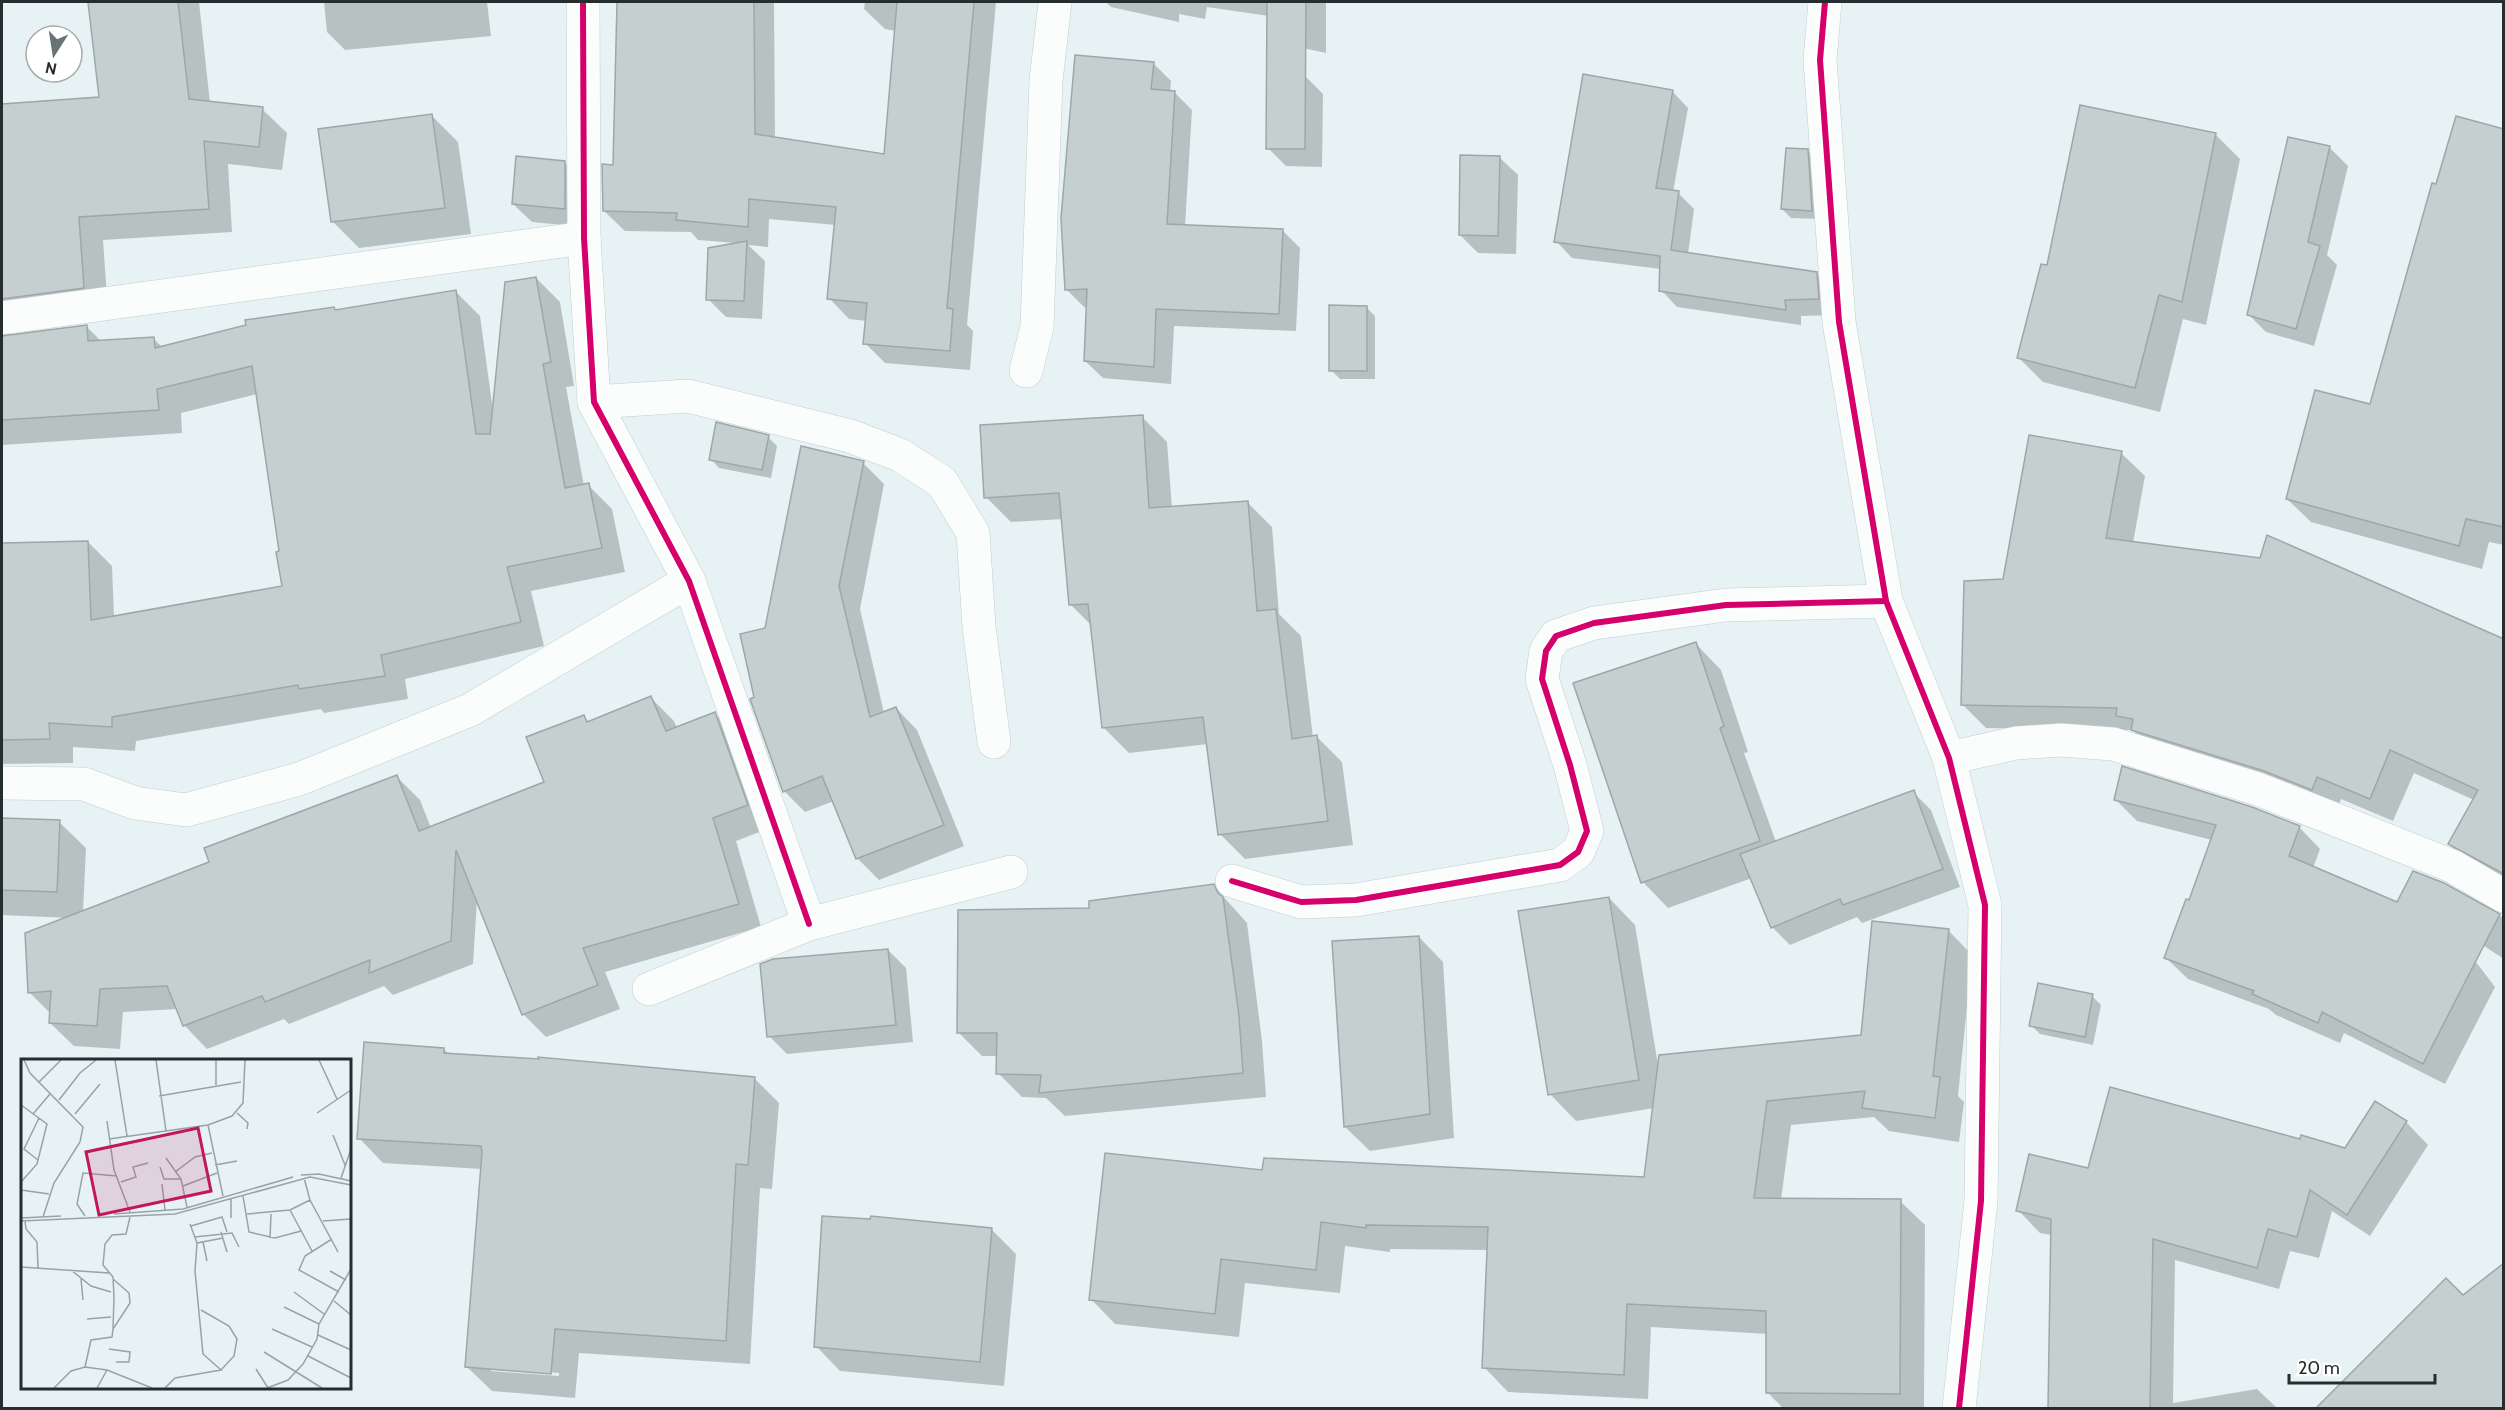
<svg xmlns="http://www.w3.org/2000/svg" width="2505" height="1410" font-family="Cabin,sans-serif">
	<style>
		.shadow { fill: #0003; fill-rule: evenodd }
		.building { fill: #c6cfd0; stroke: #9ea7a8; stroke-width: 1.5 }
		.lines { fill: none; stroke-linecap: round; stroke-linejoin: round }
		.minor-casing { stroke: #c4cdce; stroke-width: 34 }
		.minor { stroke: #fbfdfd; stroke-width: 33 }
		.cycleway-casing { stroke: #fff; stroke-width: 10 }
		.cycleway { stroke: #d6006c; stroke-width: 6 }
		.inset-road { fill: none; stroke: #99a3a5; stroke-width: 1.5 }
		.view { fill: #c2185b; fill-opacity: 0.15; stroke: #c2185b; stroke-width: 3 }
		.inset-edge { fill: none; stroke: #252d2f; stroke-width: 3 }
	</style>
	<rect width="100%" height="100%" fill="#e6f2f3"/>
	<g class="shadow">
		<path d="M90,2H199L210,103L262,109L287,133L282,170L228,164L232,232L103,240L108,311L15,327L8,338L87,327L101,341L153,338L163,348L336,312L456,292L480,316L493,411L536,278L560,302L574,386L566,387L584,486L588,485L612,509L625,572L531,591L544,646L405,679L408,699L324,713L321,709L136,741L135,751L73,747V763L2,764V545L88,542L112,566L114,617L284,587L281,553L257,394L181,413L182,433L2,445V105L100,98Z"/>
		<path d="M324,2H487L491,36L345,50L327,32Z"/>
		<path d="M618,2H774L775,138L885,156L896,31L885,29L864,9L865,2H996L967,325L973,331L970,370L885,363L865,343L867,321L849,319L829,298L836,225L769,219L768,247L748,245L765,261L762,319L726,317L708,299L736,243L698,240L691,232L625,231L604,211L615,167Z"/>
		<path d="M1106,2H1326V53L1289,45L1269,16L1207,7L1205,19L1179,14V22L1111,7Z"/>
		<path d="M1153,63L1171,81L1170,92H1174L1192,110L1185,226L1282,230L1300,248L1296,331L1174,326L1171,384L1103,378L1085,361L1088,307H1084L1066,289Z"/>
		<path d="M1305,76L1323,94L1322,167L1286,166L1268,148Z"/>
		<path d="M1672,91L1688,108L1673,192L1678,193L1694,209L1688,254L1816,273L1832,289L1834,315L1801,316V325L1677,307L1661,290V269L1572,258L1556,241Z"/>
		<path d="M432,116L458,142L471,234L359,248L332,221Z"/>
		<path d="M2504,131V545L2489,542L2482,569L2311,522L2287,499L2371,406L2437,186Z"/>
		<path d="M2215,134L2240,159L2206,325L2183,319L2160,412L2043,382L2019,358L2048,267Z"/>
		<path d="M2290,138L2330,148L2348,166L2327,255L2337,265L2314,346L2266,332L2248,314Z"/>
		<path d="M1807,150L1816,159L1820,219L1791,218L1782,209Z"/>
		<path d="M1499,157L1518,175L1516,254L1478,253L1460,235Z"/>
		<path d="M564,162L582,180L583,227L532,222L513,204Z"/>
		<path d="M1366,307L1375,316V379H1340L1331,370Z"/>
		<path d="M1142,417L1167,442L1172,508L1247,502L1272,527L1279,614L1301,636L1313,738L1317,737L1342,762L1353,845L1245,859L1220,834L1208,744L1129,753L1104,728L1092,626L1070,604L1063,519L1011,522L986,497Z"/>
		<path d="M768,437L777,446L771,478L719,468L711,459Z"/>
		<path d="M2121,453L2145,476L2133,543L2504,640V883L2473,867L2449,844L2474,800L2414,773L2393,821L2341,799L2336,813L2141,739L2133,730L1986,728L1963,705L2004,581Z"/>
		<path d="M863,463L884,484L860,609L884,713L896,708L917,730L964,846L879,880L857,858L834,801L805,812L784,791L756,698L767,630Z"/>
		<path d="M1696,644L1721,670L1748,752L1744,753L1776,842L1913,792L1931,810L1960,887L1862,923L1857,917L1790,945L1772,927L1752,878L1668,908L1643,882Z"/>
		<path d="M651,698L674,721L677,728L715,714L738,737L770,828L736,841L761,927L605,972L620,1009L546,1037L523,1014L477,900L473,964L393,995L384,986L289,1024L284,1019L207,1049L184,1025L178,1009L123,1012L120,1049L74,1046L50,1023L51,1014L29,992L69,918L2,915V819L59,822L86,848L83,912L211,862L397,777L420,800L431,828L546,783L583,716L589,722Z"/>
		<path d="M2116,800L2299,827L2320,849L2313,868L2397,904L2499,915L2504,919V959L2444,920L2495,987L2445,1084L2344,1033L2340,1043L2276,1015L2269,1009L2188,979L2166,958L2190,902L2212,840L2137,821Z"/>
		<path d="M1213,885L1247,923L1262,1041L1266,1097L1065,1116L1046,1098L1022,1097L998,1073V1056H982L958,1032L1090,910Z"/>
		<path d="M1609,898L1635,925L1658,1065L1862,1036L1948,930L1972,955L1958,1096L1964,1102L1959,1142L1889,1131L1874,1117L1791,1125L1781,1200L1900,1201L1925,1225L1924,1408H1783L1767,1392L1768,1334L1651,1327L1648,1399L1508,1392L1484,1367L1489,1250L1390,1249V1252L1345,1246L1340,1293L1245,1283L1239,1337L1115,1324L1091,1299L1264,1172L1645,1179L1654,1108L1576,1121L1550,1094Z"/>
		<path d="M1419,937L1443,962L1454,1138L1370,1151L1345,1127Z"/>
		<path d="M888,950L906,968L913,1042L787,1054L769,1036Z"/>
		<path d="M2092,996L2101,1005L2093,1045L2040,1034L2031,1025Z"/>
		<path d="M444,1049L449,1055L754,1078L779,1103L772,1189L760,1188L750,1364L579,1353L575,1398L492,1391L467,1367L482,1169L383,1163L359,1138ZM491,1368L559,1373V1376L491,1371Z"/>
		<path d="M2406,1122L2428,1145L2370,1236L2332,1211L2319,1258L2290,1251L2279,1289L2175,1260L2173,1403L2257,1389L2277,1408H2049L2052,1235L2040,1233L2018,1210L2089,1170L2301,1141L2345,1150Z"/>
		<path d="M991,1229L1016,1254L1004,1386L840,1371L816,1346Z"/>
		<path d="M2504,1269V1408H2318L2446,1280L2463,1297Z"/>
	</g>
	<g class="building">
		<path d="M88,2H178L189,99L263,107L259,147L204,141L209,209L79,217L84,288L2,299V104L99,97Z"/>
		<path d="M617,2H754L755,134L884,154L897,2H974L947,308L953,309L950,351L863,344L867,303L827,299L836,207L749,199L748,227L676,220L677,213L603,211L602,164L613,165Z"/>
		<path d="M1267,2H1306L1305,149H1266Z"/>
		<path d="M1075,55L1154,62L1151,89L1175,91L1167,224L1283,229L1279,314L1156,309L1154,367L1084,361L1087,289L1065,290L1061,218Z"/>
		<path d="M1583,74L1673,90L1656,188L1679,191L1671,250L1817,272L1819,299L1785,300L1786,310L1659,291L1660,256L1554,242Z"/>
		<path d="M2080,105L2216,133L2182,302L2159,295L2135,388L2017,358L2041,264L2047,265Z"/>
		<path d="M432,114L445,208L331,222L318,129Z"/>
		<path d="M2456,116L2504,129V527L2466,519L2459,546L2286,499L2315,390L2370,404L2432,183L2436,184Z"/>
		<path d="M2288,137L2330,146L2308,242L2320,246L2296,329L2247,315Z"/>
		<path d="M1786,148L1808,149L1812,211L1781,209Z"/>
		<path d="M1460,155L1500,156L1498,236L1459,235Z"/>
		<path d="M516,156L565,161V209L512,204Z"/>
		<path d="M747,241L744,301L706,300L708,248Z"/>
		<path d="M536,277L551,362L543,364L565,488L589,483L602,548L507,567L521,622L381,655L385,676L299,689L298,685L112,717V727L49,723L50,739L2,740V543L88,541L91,620L282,586L276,552L279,551L252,366L157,389L159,410L2,420V336L87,325L88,341L154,337L155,348L246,325L245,320L334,307L335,310L456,290L476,434H490L505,282Z"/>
		<path d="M1329,305L1367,306V371H1329Z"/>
		<path d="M1143,415L1149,508L1248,501L1257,611L1276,609L1292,739L1317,735L1328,821L1218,835L1203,717L1102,728L1088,604L1069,605L1059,493L984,498L980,425Z"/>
		<path d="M716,422L769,435L762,470L709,460Z"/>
		<path d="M2029,435L2122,451L2106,538L2260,558L2267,535L2504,639V874L2448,844L2478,790L2390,750L2370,799L2317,777L2312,790L2264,771L2131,730L2133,719L2116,716L2117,708L1961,705L1964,581L2003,579Z"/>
		<path d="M801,446L864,461L839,586L870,717L896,707L944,825L856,859L822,776L783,792L750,699L754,697L740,634L765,628Z"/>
		<path d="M1696,642L1724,726L1720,728L1760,841L1641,883L1573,683Z"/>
		<path d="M651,696L666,731L715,712L748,805L713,818L739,904L583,948L598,985L522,1015L456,850L451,941L369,973L370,960L265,1002L262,996L183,1026L167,986L100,989L97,1026L49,1023L51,991L28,993L25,933L209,862L204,848L397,775L419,831L544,782L526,737L584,715L587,722Z"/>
		<path d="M2122,766L2252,807L2300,826L2289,856L2397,902L2413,871L2444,883L2500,914L2423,1064L2322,1012L2318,1023L2252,994L2254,991L2164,958L2186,899L2189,900L2216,825L2114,800Z"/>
		<path d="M1914,790L1943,869L1843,905L1840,899L1771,928L1740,854Z"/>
		<path d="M2,818L60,820L57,892L2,890Z"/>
		<path d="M1214,884L1218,893L1223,897L1239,1016L1243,1073L1039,1093L1041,1075L996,1074L997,1033H957L958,910L1089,908V901Z"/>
		<path d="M1609,897L1639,1080L1548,1095L1518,911Z"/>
		<path d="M1872,921L1949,929L1933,1076L1940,1077L1935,1118L1862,1108L1865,1091L1767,1101L1754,1198L1901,1199L1900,1394L1766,1393V1311L1627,1304L1624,1375L1482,1368L1488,1227L1366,1225V1228L1321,1222L1316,1270L1221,1259L1215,1314L1089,1300L1105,1153L1262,1170L1264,1158L1644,1177L1659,1055L1861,1035Z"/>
		<path d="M1419,936L1430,1114L1344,1127L1332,941Z"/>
		<path d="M888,949L896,1025L767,1037L760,964L773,959Z"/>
		<path d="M2038,983L2093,994L2085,1037L2029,1026Z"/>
		<path d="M364,1042L444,1048V1053L539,1059L538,1057L755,1077L748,1165L736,1164L726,1341L555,1329L551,1374L465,1367L482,1152L481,1146L357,1139Z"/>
		<path d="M2110,1087L2300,1139L2301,1135L2345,1148L2375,1101L2407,1121L2347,1215L2310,1190L2297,1237L2268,1229L2257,1268L2153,1239L2150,1408H2048L2051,1219L2016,1211L2029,1154L2088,1168Z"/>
		<path d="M822,1216L870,1219L871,1216L992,1228L980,1362L814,1347Z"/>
		<path d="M2504,1263V1408H2316L2446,1278L2463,1295Z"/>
	</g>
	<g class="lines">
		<defs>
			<g id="minor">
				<path d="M583,2L584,238L594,402L689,581L809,924"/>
				<path d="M1825,2L1820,60L1839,322L1886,601L1949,758L1985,905L1981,1201L1959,1408"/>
				<path d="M2,318L584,238"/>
				<path d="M1026,371L1037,327L1046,81L1055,2"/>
				<path d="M594,402L688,396L850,436L900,455L942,482L973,533L979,627L994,742"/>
				<path d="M1949,758L2016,743L2061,740L2113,744L2258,789L2452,866L2504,896"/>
				<path d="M2,783L84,784L135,803L186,810L299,779L470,710L689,581"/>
				<path d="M1232,881L1301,902L1356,900L1560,865L1578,852L1587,831L1570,765L1542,679L1546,651L1556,636L1594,623L1726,605L1886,601"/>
				<path d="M649,989L809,924L1011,872"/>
			</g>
		</defs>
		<use href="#minor" class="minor-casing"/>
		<use href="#minor" class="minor"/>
		<defs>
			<g id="cycleway">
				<path d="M583,2L584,238L594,402L689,581L809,924"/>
				<path d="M1825,2L1820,60L1839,322L1886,601L1949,758L1985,905L1981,1201L1959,1408"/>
				<path d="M1232,881L1301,902L1356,900L1560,865L1578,852L1587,831L1570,765L1542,679L1546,651L1556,636L1594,623L1726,605L1886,601"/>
			</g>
		</defs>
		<use href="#cycleway" class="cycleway-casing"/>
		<use href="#cycleway" class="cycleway"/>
	</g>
	<g transform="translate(21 1059)">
		<rect width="330" height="330" fill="#e6f2f3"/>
		<path class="inset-road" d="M3,1L9,14L62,68L59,83L33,124L22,158M94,1L106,77M135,1L145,72M195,1V26M298,1L316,40M18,23L40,1M138,37L220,23M38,41L59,14L75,1M0,46L26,65L16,105L0,123M216,54L227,64L226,70M296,54L330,31M12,55L29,35M54,55L79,25M86,62L93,111L109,153M187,66L202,137M312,76L324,106M88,80L187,66L211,57L222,44L224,1M145,99L160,120L166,148M17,101L3,90L18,59M194,106L216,102M139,108L143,120H160M154,113L174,98L191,94M280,116L298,115L330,122M283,119L289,141L317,193M320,119L330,90M100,123L115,118L112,108L127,104M141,125L144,151M162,127L196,114M0,131L28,135M222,137L228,173L254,179L280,172M269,151L291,192M93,155L162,150L272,118M226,155L269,151L289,141M64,157L56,145L62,114L96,117M0,159L40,157M210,159V140M0,162L154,155L289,118L330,126M4,162L5,170L16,183L17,209M302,162L330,160M170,167L201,158L206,173M200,173L206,193M174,178L211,174L218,188M249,179L250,155M311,180L284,197L278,211L318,233M182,183L186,202M176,184L202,179M0,208L88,214M50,211L70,227L90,233M309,212L325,221M60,220L62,241M273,233L303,255M313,242L330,256M263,248L298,265M180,251L208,267L216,280L213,297L200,311M66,260L90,258M92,270L93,238L92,218L82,206L84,185L91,176L105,175L109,158M251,270L291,288M297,276L330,291M88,290L109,293L108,303H95M243,293L301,329M287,297L330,319M64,308L70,281L91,278L92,270L109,244L108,234L92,220M235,310L247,329M33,329L50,312L64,308L86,311L131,329M76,329L86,311M144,329L154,319L200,311L182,295L174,212L176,184L169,165M246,329L267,321L282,305L296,280L298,265L330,210"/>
		<path class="view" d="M177,69L190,132L78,156L65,93Z"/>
		<rect width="330" height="330" class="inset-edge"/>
	</g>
	<rect width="2505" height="1410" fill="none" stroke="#252d2f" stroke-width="6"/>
	<g transform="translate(54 54) rotate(192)"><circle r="28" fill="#ffffff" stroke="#a8abac" stroke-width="1.5"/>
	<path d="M0-4.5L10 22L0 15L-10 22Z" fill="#697274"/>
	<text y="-9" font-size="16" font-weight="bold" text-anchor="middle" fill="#252d2f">N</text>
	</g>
	<path d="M2289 1374v9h146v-9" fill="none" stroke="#252d2f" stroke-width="3"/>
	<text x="2298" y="1374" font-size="18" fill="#252d2f" stroke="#ffffff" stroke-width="4.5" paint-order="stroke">20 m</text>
</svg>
